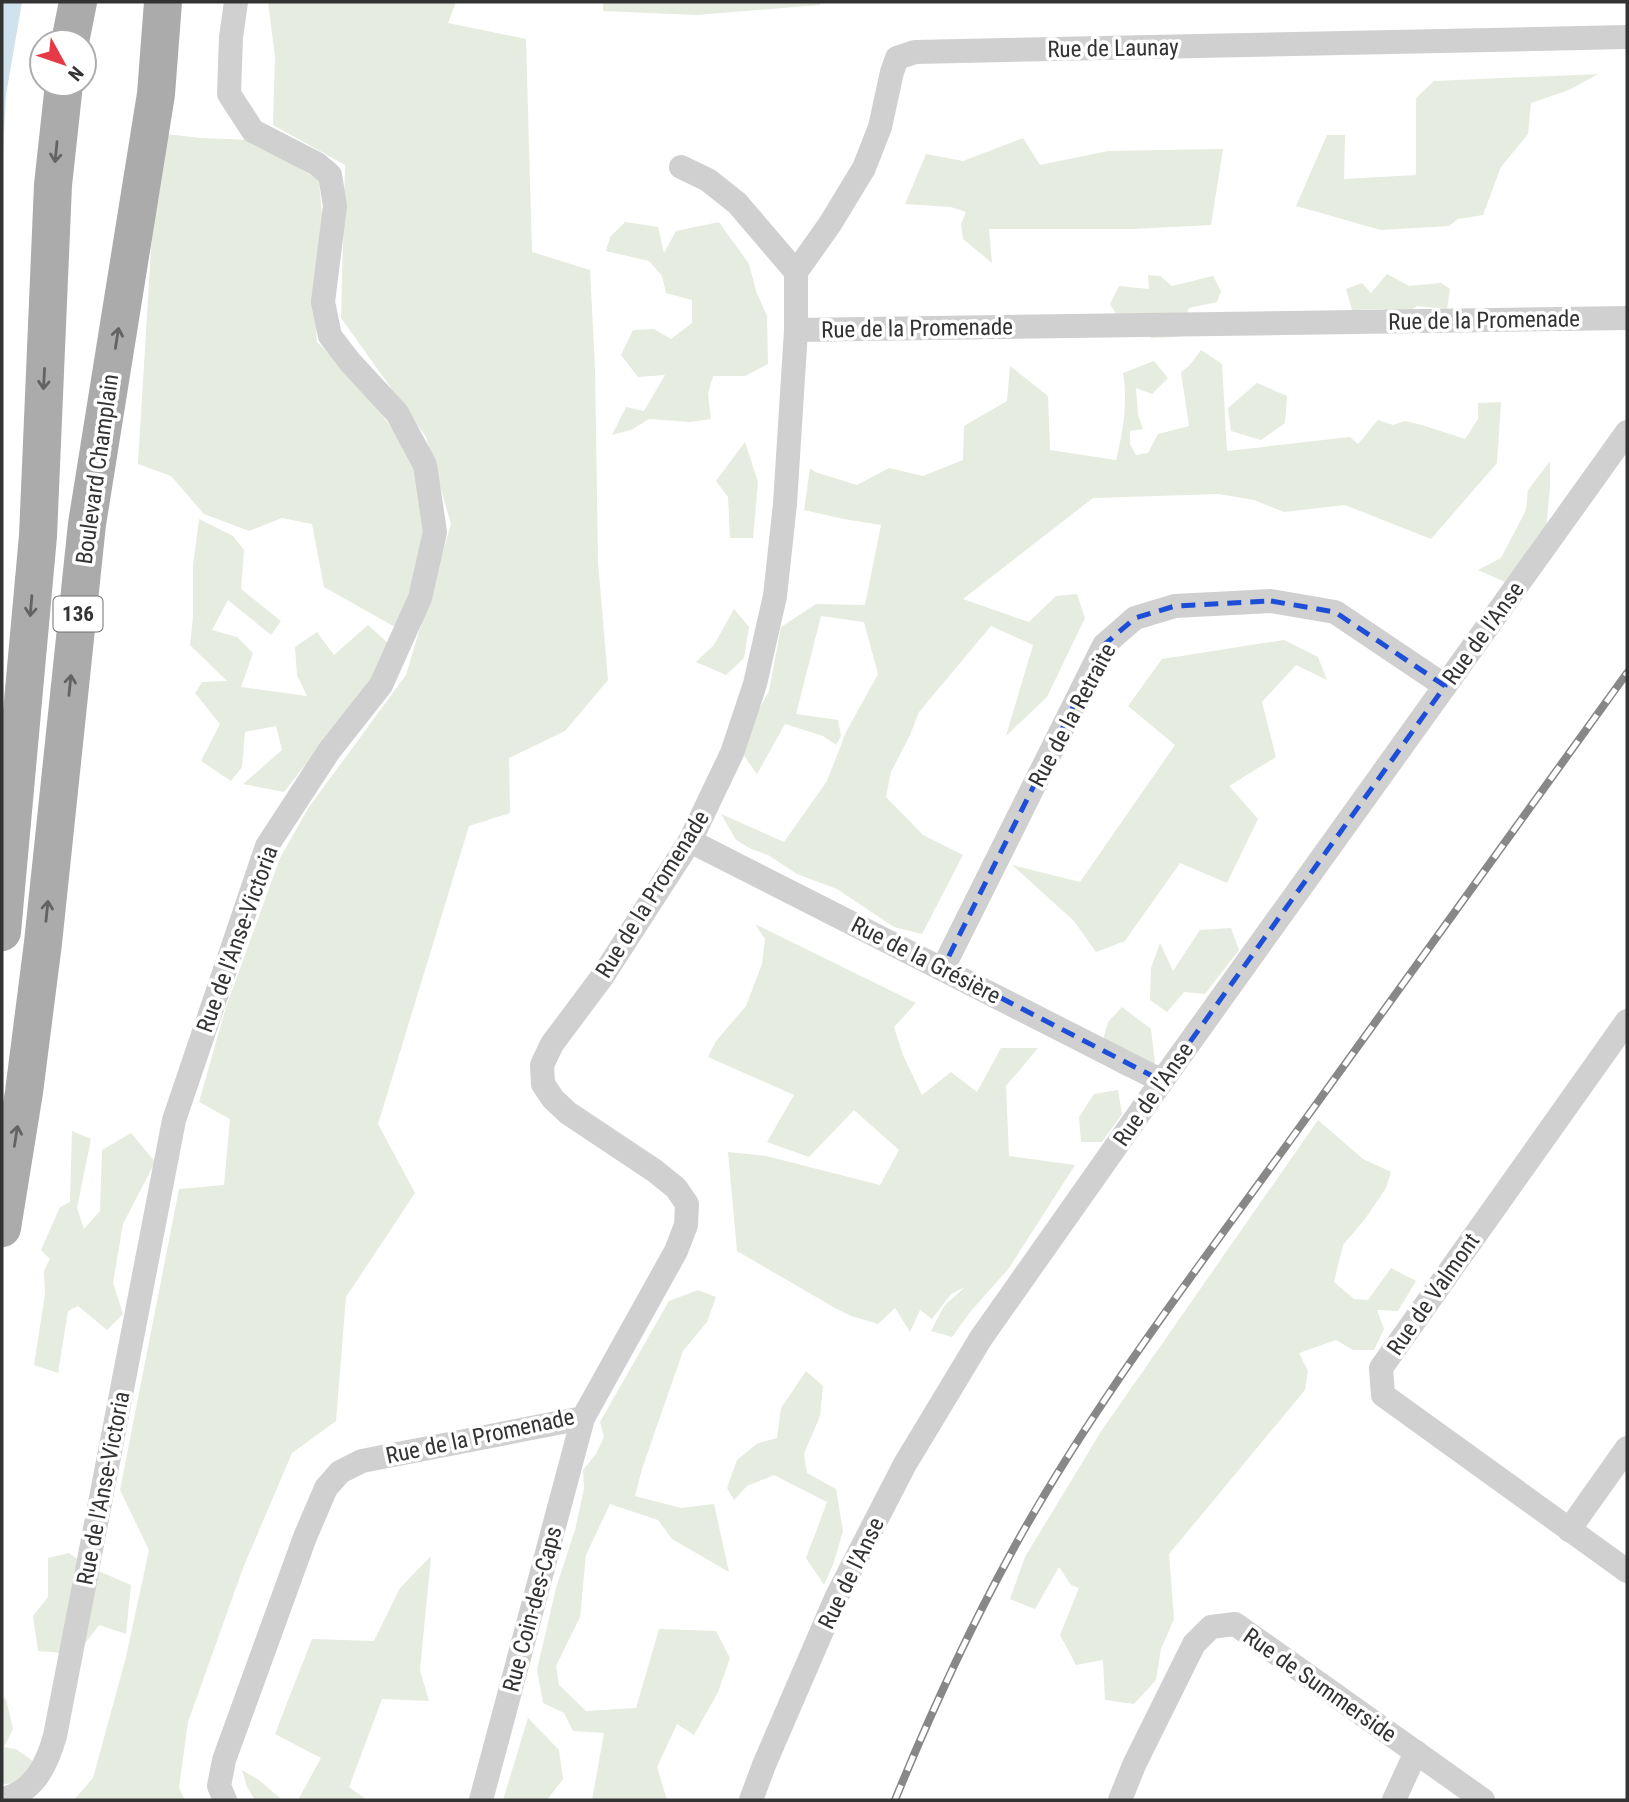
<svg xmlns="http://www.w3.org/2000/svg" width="1629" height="1802" font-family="'Roboto Condensed',sans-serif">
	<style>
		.green { fill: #e6ecdf }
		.water { fill: #cfe2ee }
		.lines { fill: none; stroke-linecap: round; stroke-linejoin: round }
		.minor { stroke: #d0d0d0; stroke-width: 24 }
		.primary { stroke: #ababab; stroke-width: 38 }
		.rail-casing { stroke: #888; stroke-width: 8 }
		.rail { stroke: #fff; stroke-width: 5; stroke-dasharray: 16; stroke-linecap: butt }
		.oneway { stroke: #636363 }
		.marked { fill: none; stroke: #1d4ed8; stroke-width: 5; stroke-dasharray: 14 9; stroke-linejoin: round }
		.labels { text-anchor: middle; stroke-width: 7; stroke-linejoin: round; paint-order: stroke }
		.shield { fill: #fff; stroke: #707070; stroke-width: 2 }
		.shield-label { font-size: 21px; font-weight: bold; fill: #333 }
		.street-label { font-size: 23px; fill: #333; stroke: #fff }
	</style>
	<rect width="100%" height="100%" fill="#fff"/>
	<g class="green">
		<path d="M268,2H456L448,23L526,39L532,252L590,270L595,367L598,562L608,680L565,731L509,758L510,813L469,826L378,1124L415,1193L346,1297L336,1421L292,1453L243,1568L188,1722L179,1788L185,1800H74L93,1778L126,1657L149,1550L120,1490L179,1189L224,1185L230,1119L199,1102L226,1007L280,858L309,807L406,675L451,524L426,437L341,318L345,165L273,125L275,57Z"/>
		<path d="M603,2H820V5L696,15L603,11Z"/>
		<path d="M1598,74L1569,90L1531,103L1528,134L1501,167L1483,215L1458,219L1449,226L1381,230L1296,206L1327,135H1345L1344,179L1416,175V98L1434,81Z"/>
		<path d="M158,133L201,138L251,140L319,180L323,227L314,285L317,342L365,390L399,439L417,472L425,530L413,594L395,627L324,587L312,524L282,518L249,531L204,514L171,476L138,464Z"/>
		<path d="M1023,138L1040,165L1108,151L1223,149L1211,225L1133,229H989L992,263L963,239L961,224L966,212L951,207L905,204L926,154L963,161Z"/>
		<path d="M625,222L658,227L664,253L676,231L719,222L749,264L756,291L767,316L768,364L745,376H713L708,394L711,419L690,422L649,419L631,430L612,435L626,407L644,411L665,375L638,377L621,355L633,330L654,329L671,339L692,323V300L666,293L662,276L649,261L606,251L610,237Z"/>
		<path d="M1387,274L1409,286L1441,283L1450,289L1447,309L1417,306L1396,321L1383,309L1352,310L1346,289L1362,283L1371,293Z"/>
		<path d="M1148,275L1160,276L1172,286L1213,276L1221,291L1217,302L1189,308L1177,337L1151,338L1148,314L1118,317L1110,304L1119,286L1149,289Z"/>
		<path d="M1201,350L1222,364L1227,451L1350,437L1358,444L1378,420L1393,425L1405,421L1422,425L1465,439L1478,419V403L1501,402L1497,463L1431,539L1345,505L1284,512L1254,500L1219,494L1093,498L963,599L1029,622L1056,596L1077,594L1085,618L1047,697L1006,736L1033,645L991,626L919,712L910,735L891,772L886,797L923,835L963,855L922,934L894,927L837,889L797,874L768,855L751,849L736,840L721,814L784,842L827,781L846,732L878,674L864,622L821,616L796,714L838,720L841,736L836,745L823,736L785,724L757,774L738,747L769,691L781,627L816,604L865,605L881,525L844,519L804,510L810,468L815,472L857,485L889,468L923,476L963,460L964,426L1007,401L1010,366L1048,396L1050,450L1116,460C1123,433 1128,401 1123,373L1154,361L1168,378L1152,394L1136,388L1138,415L1143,429L1130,431V444L1136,455L1148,453L1158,434L1189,426L1181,372L1189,366Z"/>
		<path d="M1257,383L1287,396L1285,423L1261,440L1231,431L1228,408Z"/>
		<path d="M745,442L758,482L753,538H730L728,497L716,481Z"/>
		<path d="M1550,461V487L1546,530L1507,583L1478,570L1501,558L1526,510L1528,490Z"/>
		<path d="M199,519L233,536L244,550L241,589L281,621L271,635L228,600L212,630L237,637L253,653L241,687L307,696L297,675L295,647L317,632L334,655L368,625L389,644L368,685L284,792L243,784L282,750L276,726L245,732L242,767L231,781L201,761L220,724L195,693L202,682L227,681L190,645L193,617V566Z"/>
		<path d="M734,609L749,627L744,658L726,675L696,662L714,645Z"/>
		<path d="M1284,640L1318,657L1327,680L1296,665L1262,702L1276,757L1229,786L1258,819L1227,883L1180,863L1125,941L1096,952L1074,921L1012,865L1080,882L1175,745L1128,706L1162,659Z"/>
		<path d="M755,924L916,1003L894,1027L903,1055L922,1095L951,1072L977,1092L1001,1048H1038L1006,1086L1009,1156L1075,1165L1009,1268L971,1311L952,1337L931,1331L944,1306L965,1287L951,1294L932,1319L920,1310L910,1332L895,1308L878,1324L851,1316L835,1308L737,1251L728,1152L766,1156L880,1185L899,1150L854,1110L809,1157L767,1142L794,1095L708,1057L716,1041L746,1006L762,964L765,939Z"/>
		<path d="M1231,928L1239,950L1205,994L1184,992L1167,1012L1150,1000L1151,968L1160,943L1173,971L1200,930Z"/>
		<path d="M1122,1007L1151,1029L1155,1063L1126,1077L1097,1061L1108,1022Z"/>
		<path d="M1118,1090L1122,1114L1102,1142H1081L1079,1117L1094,1094Z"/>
		<path d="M1318,1120L1363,1159L1391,1172L1386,1188L1365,1219L1343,1245L1334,1282L1354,1299L1368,1300L1391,1268L1416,1281L1398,1311L1377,1310L1384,1329L1374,1350H1353L1336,1340L1299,1353L1308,1371L1305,1390L1169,1554L1174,1619L1161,1649L1156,1680L1134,1704L1105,1700L1103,1660L1076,1665L1060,1635L1079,1588L1071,1585L1059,1567L1035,1609L1010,1599L1025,1557L1102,1430Z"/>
		<path d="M72,1131L91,1139L77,1208L84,1229L100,1211L102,1150L131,1133L155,1162L123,1224L113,1283L123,1314L107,1330L78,1306L68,1311L58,1373L34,1365L45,1294L44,1271L50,1259L41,1250L60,1207L70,1202Z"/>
		<path d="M698,1290L716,1297L707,1322L683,1351L642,1469L635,1496L681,1508L714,1504L729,1572L672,1539L658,1520L610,1504L586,1555L580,1617L556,1666L559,1685L586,1711L636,1708L659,1629L716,1631L730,1658L718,1692L694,1735L677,1724L657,1767L667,1800H592L604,1733L573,1731L564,1713L543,1703L537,1670L556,1588L575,1530L584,1489L583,1470L596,1454L604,1437L600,1422L669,1301Z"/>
		<path d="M806,1371L823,1386L820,1416L804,1454L807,1473L836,1489L843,1531L834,1562L824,1585L806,1558L827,1502L774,1475L747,1486L734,1500L727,1488L737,1460L758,1443L777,1438L781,1408Z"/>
		<path d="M69,1553L87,1566L131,1585L126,1634L99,1625L77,1654L38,1651L33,1616L48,1597V1558Z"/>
		<path d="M431,1556L420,1670L429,1701L382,1699L349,1787L367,1800H298L321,1758L275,1734L312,1639L374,1641L400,1588Z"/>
		<path d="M2,1697L6,1699L13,1729L4,1747L16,1749L37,1764L25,1782L5,1784L2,1782Z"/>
		<path d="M528,1718L559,1750L563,1779L547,1800H503Z"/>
		<path d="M242,1770L259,1780L282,1800H255L247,1787Z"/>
	</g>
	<path class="water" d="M2,2H22L6,95L2,168Z"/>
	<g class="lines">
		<g class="minor">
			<path d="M681,167L708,180L737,203L796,272"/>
			<path d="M796,330V272L830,224L864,168L880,127L892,72L897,58L915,52L1627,37"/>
			<path d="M690,841L1162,1081"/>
			<path d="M943,968L1104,645L1135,618L1175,606L1271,601L1335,612L1445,686"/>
			<path d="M1627,1021L1381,1368L1383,1395L1627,1571"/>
			<path d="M1569,1530L1627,1448"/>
			<path d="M2,1799C34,1793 47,1764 55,1736L174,1120L267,846L329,751L381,685L420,598L435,532L425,465L397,413L350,362L330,336L323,302L335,206L330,175L317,164L253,131L229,94L231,37L236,2"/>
			<path d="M225,1800L219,1786L224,1760L305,1537L326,1488L340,1472L362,1461L583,1418L676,1251L686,1225L687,1204L676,1188L655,1171L568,1113L553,1099L543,1084L542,1065L552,1044L602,977L690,841L732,753L755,684L775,596L785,504L796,330L1627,318"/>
			<path d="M481,1800L583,1418"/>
			<path d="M751,1800L764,1765L837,1596L905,1464L981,1338L1162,1081L1627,432"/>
			<path d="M1120,1800L1134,1765L1194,1644L1211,1627L1235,1624L1483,1800"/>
			<path d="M1394,1800L1416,1752"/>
		</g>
		<g class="primary">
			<path d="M70,42L78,2"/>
			<path d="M2,932L38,536L53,185L64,84"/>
			<path d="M2,1228L24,1092L43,943L87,524L156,94L163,2"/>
		</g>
		<defs>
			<path id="rail" d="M895,1800C929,1717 967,1634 1010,1555C1091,1406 1196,1271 1294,1135C1405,981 1516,827 1627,673"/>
		</defs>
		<use href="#rail" class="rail-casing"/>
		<use href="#rail" class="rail"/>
	</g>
	<defs><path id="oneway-shaft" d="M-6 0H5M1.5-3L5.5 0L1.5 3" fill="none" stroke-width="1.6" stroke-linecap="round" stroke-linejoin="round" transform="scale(1.75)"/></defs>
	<g class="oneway">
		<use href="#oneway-shaft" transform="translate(56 152) rotate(96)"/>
		<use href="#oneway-shaft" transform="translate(117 338) rotate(-81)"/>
		<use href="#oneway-shaft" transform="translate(44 379) rotate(93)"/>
		<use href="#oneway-shaft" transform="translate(31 606) rotate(95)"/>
		<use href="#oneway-shaft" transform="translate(70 685) rotate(-84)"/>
		<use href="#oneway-shaft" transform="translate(47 911) rotate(-84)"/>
		<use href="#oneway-shaft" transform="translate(16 1136) rotate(-81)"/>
	</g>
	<path class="marked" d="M1271,601L1335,612L1445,686L1162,1081L943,968L1104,645L1135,618L1175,606Z"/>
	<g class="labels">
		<rect class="shield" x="53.5" y="596.5" width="49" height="35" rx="5"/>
		<g class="shield-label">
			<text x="78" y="621">136</text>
		</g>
		<g class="street-label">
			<text transform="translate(1113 48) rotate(-1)" y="8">Rue de Launay</text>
			<text transform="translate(1484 320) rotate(-1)" y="8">Rue de la Promenade</text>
			<text transform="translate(917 328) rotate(-1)" y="8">Rue de la Promenade</text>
			<text transform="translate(97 469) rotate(-82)" y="8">Boulevard Champlain</text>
			<text transform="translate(1483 633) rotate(-54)" y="8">Rue de l'Anse</text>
			<text transform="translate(1072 715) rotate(-62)" y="8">Rue de la Retraite</text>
			<text transform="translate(652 894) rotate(-58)" y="8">Rue de la Promenade</text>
			<text transform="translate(237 939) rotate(-70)" y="8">Rue de l'Anse-Victoria</text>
			<text transform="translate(926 960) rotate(27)" y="8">Rue de la Grésière</text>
			<text transform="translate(1153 1094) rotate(-55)" y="8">Rue de l'Anse</text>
			<text transform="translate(1433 1294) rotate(-55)" y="8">Rue de Valmont</text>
			<text transform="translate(480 1436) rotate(-12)" y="8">Rue de la Promenade</text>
			<text transform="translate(103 1488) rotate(-79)" y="8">Rue de l'Anse-Victoria</text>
			<text transform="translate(851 1573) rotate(-64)" y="8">Rue de l'Anse</text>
			<text transform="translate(532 1609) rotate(-75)" y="8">Rue Coin-des-Caps</text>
			<text transform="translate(1320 1685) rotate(35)" y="8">Rue de Summerside</text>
		</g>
	</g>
	<rect width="1629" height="1802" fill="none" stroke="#333333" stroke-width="7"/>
	<g transform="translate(63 63) rotate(130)"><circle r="33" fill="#ffffff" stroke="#adadad" stroke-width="2"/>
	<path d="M0-5L12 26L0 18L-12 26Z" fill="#e63946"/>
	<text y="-10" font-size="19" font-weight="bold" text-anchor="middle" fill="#333333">N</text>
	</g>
</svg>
